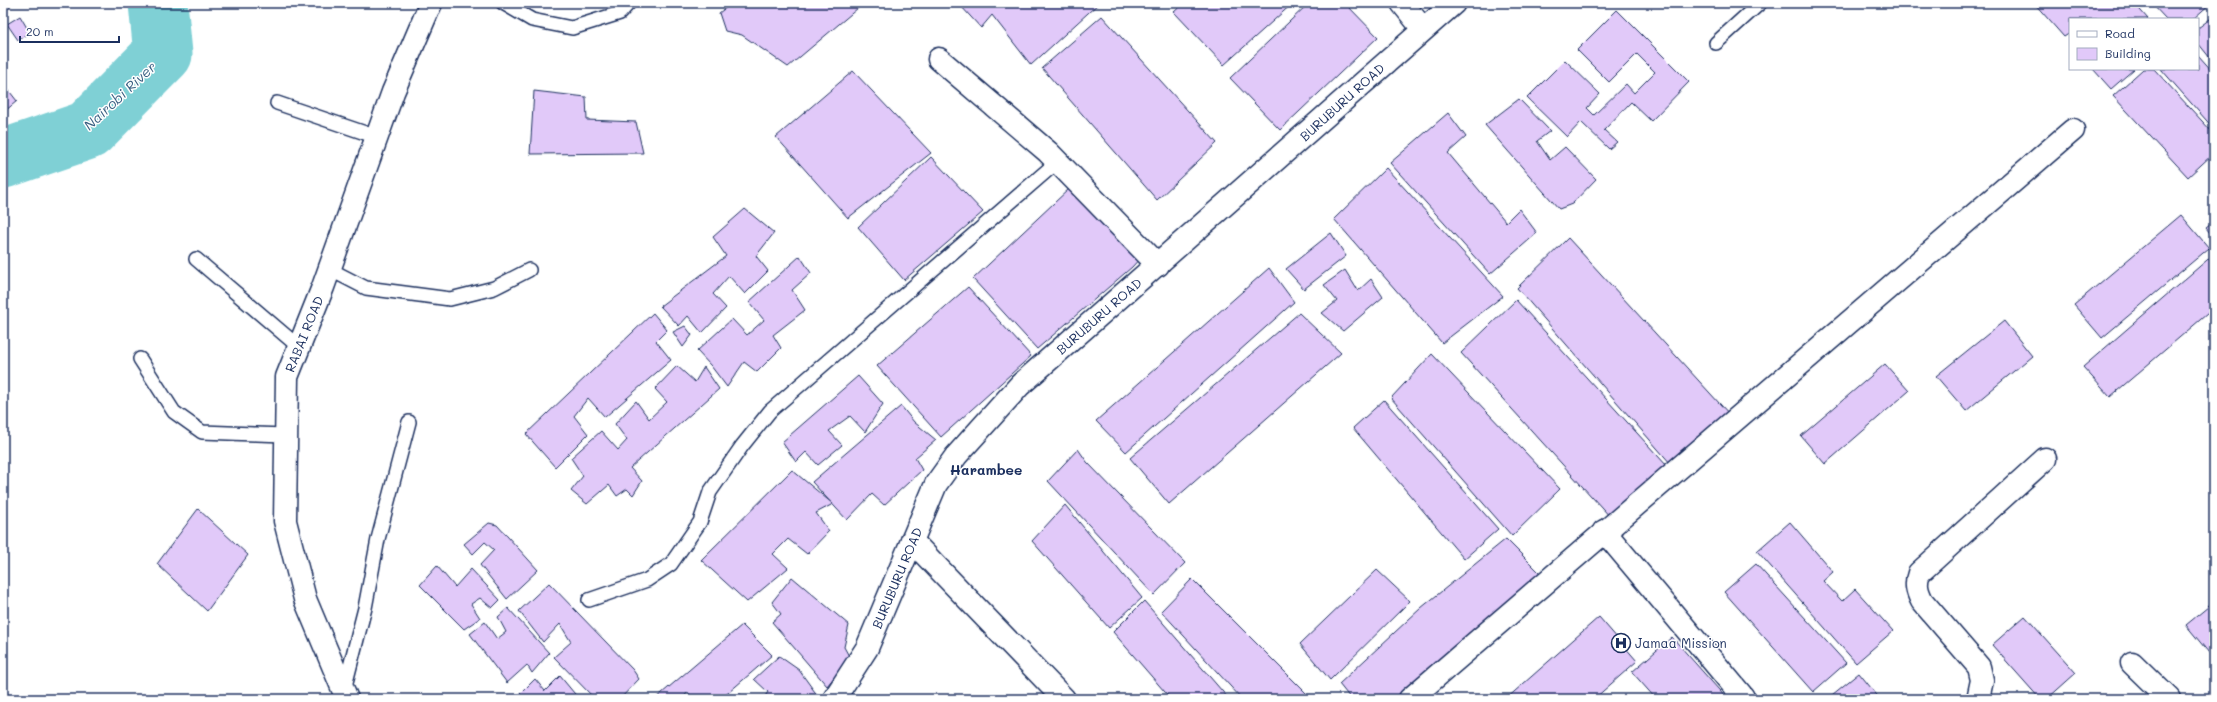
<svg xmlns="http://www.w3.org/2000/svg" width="2217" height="702" font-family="Mali,sans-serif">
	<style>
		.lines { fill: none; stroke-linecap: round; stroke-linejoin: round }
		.river { stroke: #7fd0d5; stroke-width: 59 }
		.building { fill: #e1c9f9; stroke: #1b2f5e }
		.lane-casing { stroke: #1b2f5e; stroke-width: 16 }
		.street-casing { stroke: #1b2f5e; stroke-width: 25 }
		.secondary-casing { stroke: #1b2f5e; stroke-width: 25 }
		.lane { stroke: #fff; stroke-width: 13 }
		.street { stroke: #fff; stroke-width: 22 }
		.secondary { stroke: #fff; stroke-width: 22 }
		.labels { text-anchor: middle; stroke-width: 3; stroke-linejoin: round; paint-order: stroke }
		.street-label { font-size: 13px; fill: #1b2f5e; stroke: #fff }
		.poi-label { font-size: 13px; fill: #1b2f5e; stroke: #fff; text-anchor: start }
		.water-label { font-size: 14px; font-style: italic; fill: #395f82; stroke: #fff }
		.neighbourhood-label { font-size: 14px; font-weight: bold; fill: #1b2f5e; stroke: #fff }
	</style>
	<rect width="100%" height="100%" fill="#fff"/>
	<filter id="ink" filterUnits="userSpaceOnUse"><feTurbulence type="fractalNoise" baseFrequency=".025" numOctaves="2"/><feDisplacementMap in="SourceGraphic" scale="8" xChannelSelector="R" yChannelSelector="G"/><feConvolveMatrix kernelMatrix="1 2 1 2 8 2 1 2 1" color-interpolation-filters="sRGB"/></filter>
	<g filter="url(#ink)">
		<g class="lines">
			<path class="river" d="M3,159L88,130L163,54L158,3"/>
		</g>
		<g class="building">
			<path d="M3,3H14L3,12Z"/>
			<path d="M732,3H864L788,67L742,35L725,31L719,13Z"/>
			<path d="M961,3H1099L1031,65L992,15L981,28L960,5Z"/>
			<path d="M1184,3H1293L1224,65L1174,12Z"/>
			<path d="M1309,3H1345L1378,37L1280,130L1230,78Z"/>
			<path d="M2034,3H2134L2148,19H2070V33L2064,37Z"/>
			<path d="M2151,3H2211L2193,19H2166Z"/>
			<path d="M1617,10L1689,82L1651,121L1631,102L1604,130L1617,142L1609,149L1581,122L1567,137L1527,98L1565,60L1600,94L1587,108L1594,115L1626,84L1634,93L1655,72L1637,54L1609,82L1577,50Z"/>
			<path d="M20,16L30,33L18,40L7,24Z"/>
			<path d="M1102,16L1217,143L1157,200L1042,68Z"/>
			<path d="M2214,16V55L2210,58L2198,43V28Z"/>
			<path d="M2198,55L2214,73V129L2161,69H2198Z"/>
			<path d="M2093,69H2134L2111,89Z"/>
			<path d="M2143,69H2154L2214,134V153L2188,177L2113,96Z"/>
			<path d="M853,71L931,153L848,218L776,137Z"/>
			<path d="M3,83L17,101L5,111L3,109Z"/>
			<path d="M534,91L586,97L587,120L636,122L643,153L530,154Z"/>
			<path d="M1519,99L1550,131L1537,141L1550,160L1565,147L1596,179L1572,204L1559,209L1485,125Z"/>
			<path d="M1448,113L1466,137L1448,153L1506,222L1519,209L1537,233L1490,274L1390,163Z"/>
			<path d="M931,157L983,212L904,280L858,227Z"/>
			<path d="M1386,168L1503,296L1442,343L1334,219Z"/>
			<path d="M1070,188L1142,256L1132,267L1037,349L973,279Z"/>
			<path d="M745,209L774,233L756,256L768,271L745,294L729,276L713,294L726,308L702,333L688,316L679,326L660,306L726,256L713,237Z"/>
			<path d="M2181,215L2209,248L2102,338L2074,305Z"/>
			<path d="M2214,222V238L2206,228Z"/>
			<path d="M1331,233L1346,256L1304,289L1286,269Z"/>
			<path d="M1568,238L1731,416L1671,464L1517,288Z"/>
			<path d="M2214,254V308L2110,397L2083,367Z"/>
			<path d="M800,256L811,273L792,290L805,310L773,335L781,348L757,372L744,362L727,387L711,366L697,351L732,319L747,335L764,320L749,302Z"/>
			<path d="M1269,268L1294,302L1126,452L1096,421Z"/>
			<path d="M1345,270L1358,291L1371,279L1383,297L1343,331L1322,313L1337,301L1324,285Z"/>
			<path d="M968,287L1031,356L941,437L877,366Z"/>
			<path d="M1516,300L1667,466L1612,519L1461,353Z"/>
			<path d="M653,313L667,330L656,341L671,360L605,417L588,398L574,416L588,434L555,467L526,434Z"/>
			<path d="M1299,313L1341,353L1169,504L1130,458Z"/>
			<path d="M2004,321L2032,356L1966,411L1936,376Z"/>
			<path d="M685,326L692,335L683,347L673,332Z"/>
			<path d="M1432,354L1560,489L1512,536L1391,398Z"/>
			<path d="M1885,364L1909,391L1825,464L1801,436Z"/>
			<path d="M677,366L695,382L704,367L719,389L630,468L642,481L633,495L627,489L617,496L609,485L587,504L571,491L583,476L571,458L601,431L618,450L627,440L615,424L636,401L649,419L667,402L655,389Z"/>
			<path d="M858,376L883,404L865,432L850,416L829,431L842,445L818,465L806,452L796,462L782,442Z"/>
			<path d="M1384,400L1498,529L1464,559L1353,428Z"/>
			<path d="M901,406L914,422L936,440L915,458L922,470L884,505L872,494L847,520L812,482Z"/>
			<path d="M1078,449L1087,462L1185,563L1154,595L1048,481Z"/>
			<path d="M792,470L833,504L816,513L829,531L807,554L788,539L773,554L788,568L747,602L701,560Z"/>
			<path d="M1065,505L1142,598L1109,628L1032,541Z"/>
			<path d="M198,509L248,555L207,611L157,564Z"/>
			<path d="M1790,522L1833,572L1823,581L1842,601L1855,589L1893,631L1856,663L1757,551Z"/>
			<path d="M489,523L497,525L538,570L507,599L480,565L494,550L485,542L473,554L464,544Z"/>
			<path d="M1506,539L1541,574L1402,699H1351L1339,684L1421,608Z"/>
			<path d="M1756,564L1846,663L1813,692L1724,592Z"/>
			<path d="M437,566L455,587L471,569L500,600L492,608L480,598L471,604L480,618L464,629L420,585Z"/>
			<path d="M1377,570L1410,601L1330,680L1300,644Z"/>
			<path d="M792,577L849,625L844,647L850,658L827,686L772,622L781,614L772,602Z"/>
			<path d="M1192,579L1308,695L1304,699H1242L1161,611Z"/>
			<path d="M549,583L633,670L639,679L620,699H595L554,657L571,642L560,624L543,642L519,611Z"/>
			<path d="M1144,601L1229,699H1171L1113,632Z"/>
			<path d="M2214,602V659L2186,625Z"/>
			<path d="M508,608L549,653L532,673L527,665L507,683L470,634L485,622L497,639L506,632L498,617Z"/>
			<path d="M2025,616L2076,673L2047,699H2040L1992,645Z"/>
			<path d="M1599,617L1637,661L1594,699H1506Z"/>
			<path d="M742,625L772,655L721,699H693L688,692L682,699H655Z"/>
			<path d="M1672,637L1727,699H1656L1632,672Z"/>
			<path d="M779,656L799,670L820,699H763L768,692L754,679Z"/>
			<path d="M1859,673L1880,699H1827Z"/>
			<path d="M560,676L579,699H520L517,697L535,679L545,691Z"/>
			<path d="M740,694L746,699H734Z"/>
		</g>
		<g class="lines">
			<defs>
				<g id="lane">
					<path d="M503,3L532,20L572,28L620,13L629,3"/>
					<path d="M1716,43L1760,3"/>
					<path d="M277,103L377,137"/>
					<path d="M196,259L299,347"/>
					<path d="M329,269L366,288L450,299L494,288L529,270"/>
					<path d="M140,359L174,412L202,432L285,435"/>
					<path d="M589,600L647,580L671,564L700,522L710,492L742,446L770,411L1057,162"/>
					<path d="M344,690L365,608L378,539L409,422"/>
				</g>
				<g id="street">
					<path d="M1402,3L1423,29"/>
					<path d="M939,59L1048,152L1158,265"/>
					<path d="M1604,531L1743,697"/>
					<path d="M912,541L1064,699"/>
					<path d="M2132,663L2169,699"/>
					<path d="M834,699L867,648L936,484L956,456L1020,385L1454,3"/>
					<path d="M1410,699L2073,130"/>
					<path d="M1978,699L1982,680L1979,667L1922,601C1917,591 1915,584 1919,573L2045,459"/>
				</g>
				<path id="secondary" d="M347,699L305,599L285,521L287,377L323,287L393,92L431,3"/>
			</defs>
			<use href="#lane" class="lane-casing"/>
			<use href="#street" class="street-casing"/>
			<use href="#secondary" class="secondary-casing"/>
			<use href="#lane" class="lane"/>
			<use href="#street" class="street"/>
			<use href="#secondary" class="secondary"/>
		</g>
	</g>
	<defs>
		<symbol id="hospital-ring" viewBox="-11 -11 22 22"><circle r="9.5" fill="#fff" stroke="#1b2f5e" stroke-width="1.5"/><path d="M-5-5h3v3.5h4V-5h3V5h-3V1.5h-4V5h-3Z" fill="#1b2f5e"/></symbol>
	</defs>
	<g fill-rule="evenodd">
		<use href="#hospital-ring" x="1610" y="632" width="22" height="22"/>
	</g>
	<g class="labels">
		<g class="street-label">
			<text transform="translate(1342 102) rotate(-42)" y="5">BURUBURU ROAD</text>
			<text transform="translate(1099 316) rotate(-41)" y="5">BURUBURU ROAD</text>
			<text transform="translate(304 334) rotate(-68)" y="5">RABAI ROAD</text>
			<text transform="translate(897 578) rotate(-67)" y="5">BURUBURU ROAD</text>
		</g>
		<g class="poi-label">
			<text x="1635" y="648">Jamaa Mission</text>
		</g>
		<g class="water-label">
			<text transform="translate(120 96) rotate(-43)" y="5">Nairobi River</text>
		</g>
		<g class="neighbourhood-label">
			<text x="986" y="475">Harambee</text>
		</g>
	</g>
	<rect width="2217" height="702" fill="none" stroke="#fff" stroke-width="16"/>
	<rect x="8" y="8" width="2201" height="686" fill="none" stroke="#1b2f5e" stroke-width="1.5" filter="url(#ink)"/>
	<rect x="2069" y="18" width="130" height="52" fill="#ffffff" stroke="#a4acbf"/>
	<rect x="2077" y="31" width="20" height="6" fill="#ffffff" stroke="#a4acbf"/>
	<text x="2105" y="38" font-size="12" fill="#1b2f5e">Road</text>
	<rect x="2077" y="48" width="20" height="12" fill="#e1c9f9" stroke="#a4acbf"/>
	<text x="2105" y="58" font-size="12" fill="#1b2f5e">Building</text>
	<path d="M20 36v6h99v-6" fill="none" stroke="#1b2f5e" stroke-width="2"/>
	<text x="26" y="36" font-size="12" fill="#1b2f5e" stroke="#ffffff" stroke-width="3" paint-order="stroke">20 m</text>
</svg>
